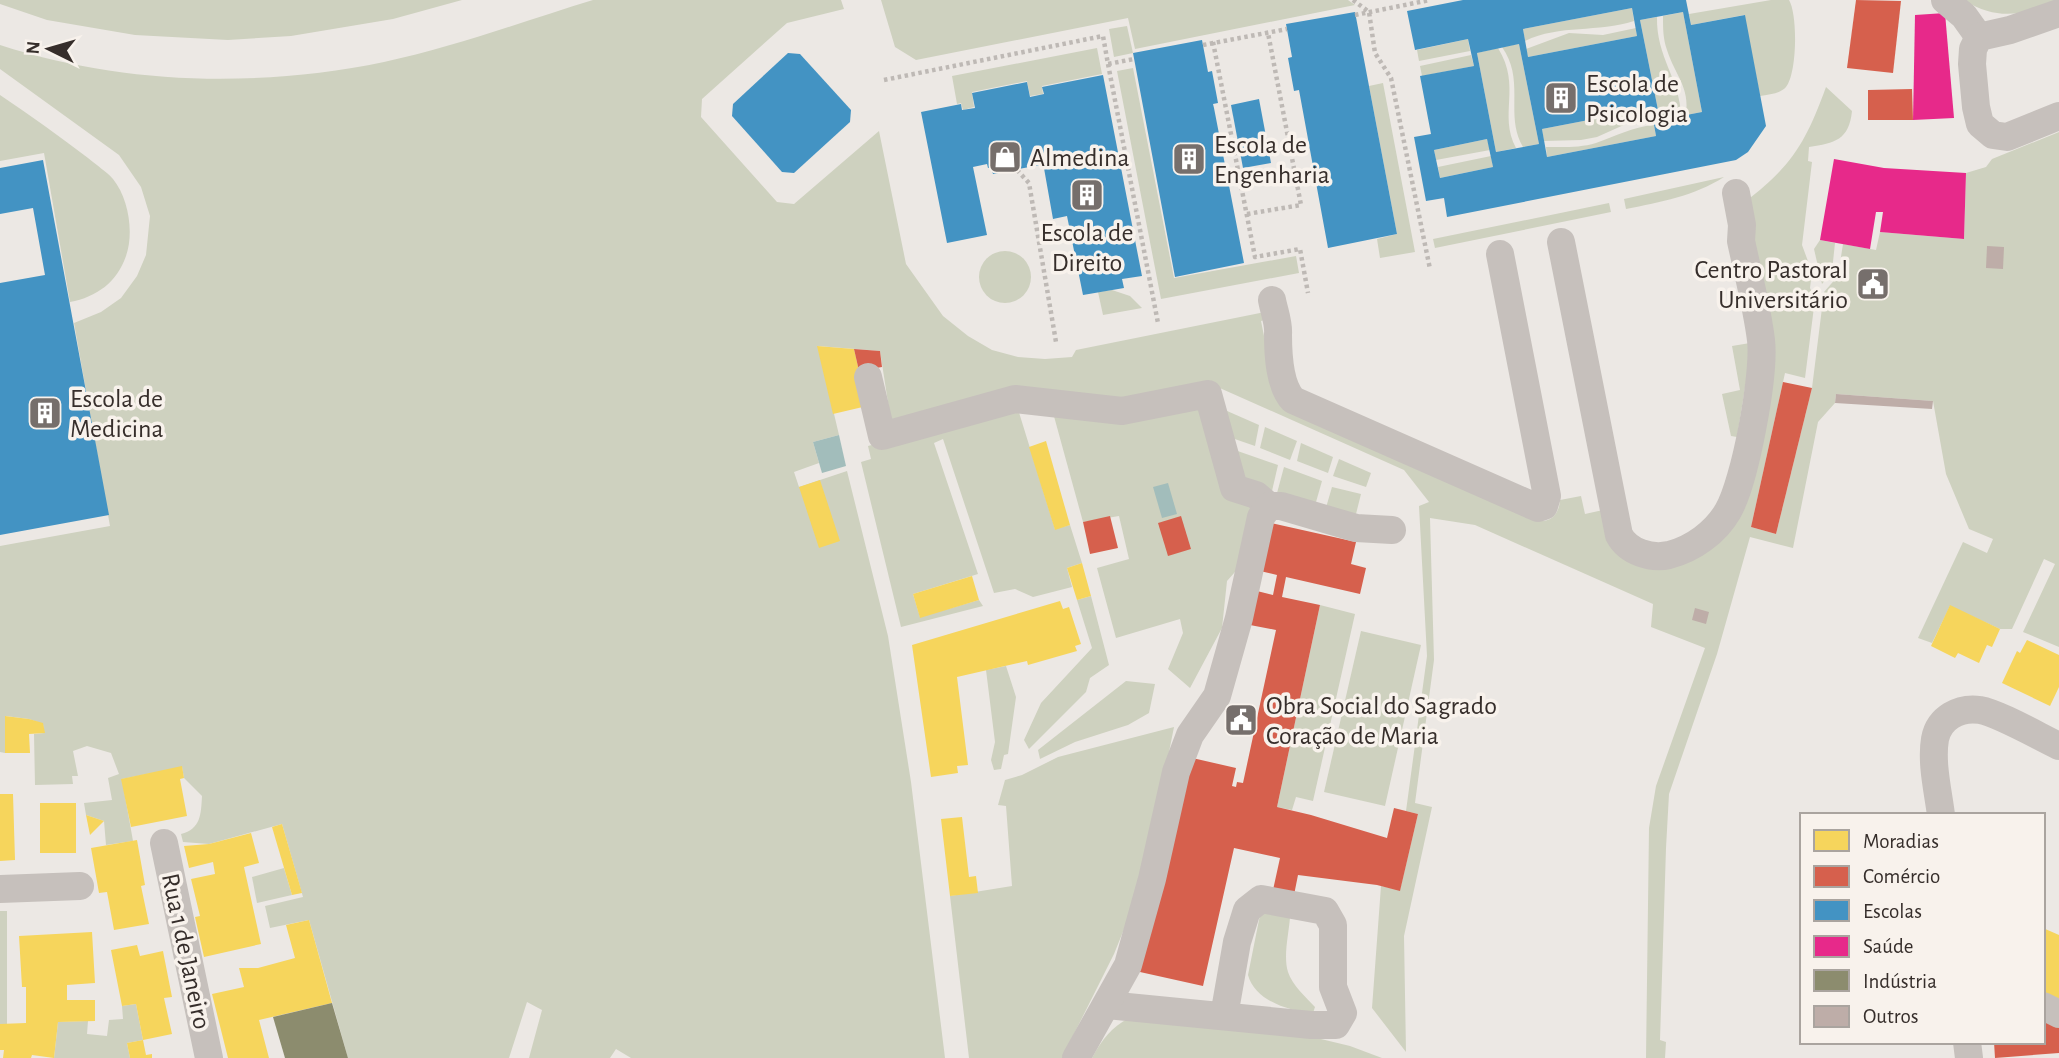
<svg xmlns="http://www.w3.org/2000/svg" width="2059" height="1058" font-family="'Alegreya Sans',sans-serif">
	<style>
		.green { fill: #ced1bf }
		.water { fill: #a2bdbb }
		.homes { fill: #f6d55c }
		.shops { fill: #d6604d }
		.schools { fill: #4393c3; fill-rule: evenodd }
		.health { fill: #e7298a }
		.industry { fill: #8c8c6e }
		.building { fill: #beada8 }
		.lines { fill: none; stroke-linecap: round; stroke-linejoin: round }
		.path { stroke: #beb9b5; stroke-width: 4.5; stroke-dasharray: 3.5 3.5; stroke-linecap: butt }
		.minor { stroke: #c6c0bc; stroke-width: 28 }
		.labels { text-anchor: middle; stroke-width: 7; stroke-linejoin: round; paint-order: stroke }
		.poi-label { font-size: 26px; fill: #362e2b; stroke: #f8f2ec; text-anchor: start }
		.street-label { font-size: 26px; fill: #362e2b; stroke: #f8f2ec }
	</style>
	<rect width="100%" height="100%" fill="#ece8e4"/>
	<g class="green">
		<path d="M0,0H462L393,19L291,36L228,40L135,35L47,20L0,4Z"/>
		<path d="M593,0H841L844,9L787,23L702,99L701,117L777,202L794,204L879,131L906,264L943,316L968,336L992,350L1018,357L1045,359L1072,357L1076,350L1265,312L1268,319L1261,321L1275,391L1535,520C1550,524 1559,515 1560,500L1581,496L1585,514L1603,510L1670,566L1752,472L1745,202C1792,166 1806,142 1826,87L1852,111C1849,140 1835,143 1809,147L1808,161L1812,162L1802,245L1812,272L1810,288L1815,299L1805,378L1785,373L1751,527L1776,534L1812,388L1824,292L1838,276L1843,244L1876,250L1880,232L1964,239L1966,173L1986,167L1992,159L2059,132V647L2023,632L2055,564L2044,559L2012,629H2000L1950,606L1932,643L1918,638L1963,542L1987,553L1993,539L1969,529L1946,474L1933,401L1836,394L1835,403L1818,422L1793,548L1750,537L1717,654L1669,794L1666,848L1660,1040L1666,1042L1665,1058H1646L1649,828L1656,786L1705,648L1651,627L1653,604L1475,525L1430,518L1434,660L1415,803L1432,807L1404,936L1406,1052L1372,1008L1381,886L1400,890L1418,814L1406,811L1427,656L1419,506L1429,502L1404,470L1213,385L1125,405L1018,393L892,428L880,351L818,346L839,435L813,442L819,463L794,472L799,487L847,471L888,636L911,782L945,1058H631L616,1049L610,1058H529L542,1010L527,1002L509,1058H348L309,920L270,928L265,906L303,897L282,824L209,844L183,842L181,834C201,829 201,814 202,796L184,778L182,767L122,779L133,841L106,845L104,821L86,815L84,803L112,800L108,778L119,774L111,753L87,746L73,751L78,776H72L73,784L35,785L34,734L44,733L43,724L29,719L6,716L5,753L0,752V546L110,526L74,323L101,312L121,298L137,276L146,255L150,216L141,187L119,155L0,69V45C123,85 258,88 384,62C455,47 524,21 593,0Z"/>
		<path d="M881,0H1348L1355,5L1135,49L1128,18L916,60L895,47Z"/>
		<path d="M1771,0H1789C1798,15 1797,74 1786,87C1780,94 1769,94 1760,96L1744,15L1691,25L1689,14Z"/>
		<path d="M1963,0H2059V5C2018,13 2001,22 1963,0Z"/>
		<path d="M1632,8L1634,21C1598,33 1560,24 1525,41L1523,29Z"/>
		<path d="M1683,12L1702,112L1686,115C1690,87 1675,75 1667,50C1663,39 1663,28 1663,16Z"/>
		<path d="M1657,17C1656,57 1680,79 1681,116L1660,120L1640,20Z"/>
		<path d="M1127,26L1133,53L1114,57L1109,29Z"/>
		<path d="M1636,28L1637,36L1528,57L1526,49L1569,33L1603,35Z"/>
		<path d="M1468,39L1470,51L1419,61L1417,50Z"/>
		<path d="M1519,44L1539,144L1523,147C1504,115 1526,81 1502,47Z"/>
		<path d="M1097,48L1102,74L1042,86L1043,94L1030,96L1027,81L972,92L974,107L963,110L961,103L957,104L952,76Z"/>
		<path d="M1498,48C1522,87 1498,114 1516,148L1496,152L1477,53Z"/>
		<path d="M1471,55L1474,66L1422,76L1420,66Z"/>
		<path d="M1133,68L1174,278L1296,256L1299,273L1161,299L1117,71Z"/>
		<path d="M1383,83L1415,252L1380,258L1377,239L1397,234L1369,86Z"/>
		<path d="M0,95C30,115 59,136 88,158C96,165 106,171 113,179C129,199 134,233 126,256C117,282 97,297 70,302L44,153L0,161Z"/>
		<path d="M1651,108L1653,118L1626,124L1597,137L1581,140L1544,141L1542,129Z"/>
		<path d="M1654,125L1656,136L1547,157L1546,147C1562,147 1580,148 1596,143C1616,136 1632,127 1654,125Z"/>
		<path d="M1487,139L1490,150L1436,160L1434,150Z"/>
		<path d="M1491,156L1493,167L1440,178L1438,167Z"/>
		<path d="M1724,177C1694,196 1661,202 1626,209L1624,199Z"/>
		<path d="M1609,203L1611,212L1435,248L1433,239Z"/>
		<path d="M1820,240L1835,243L1832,271L1822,284L1814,249Z"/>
		<circle cx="1005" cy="277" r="26"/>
		<path d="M1112,290L1130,296L1142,308L1103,315L1098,292Z"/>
		<path d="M1750,343V357L1737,437L1731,436L1722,394L1740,390L1732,346Z"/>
		<path d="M1204,400L1252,500L1242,564L1227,581L1222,628L1190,688L1168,669L1183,633L1180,619L1116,638L1097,568L1129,559L1119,516L1083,522L1052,409Z"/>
		<path d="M1017,406L1055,529L1070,525L1082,563L1067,568L1072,587L1033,597L1015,589L994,593L943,439L934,443L978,574L913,594L920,617L979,600L983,606L901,627L861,462L871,459L868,446Z"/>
		<path d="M1218,407L1259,425L1255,446L1226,436Z"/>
		<path d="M1265,427L1297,441L1290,460L1260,448Z"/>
		<path d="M1301,443L1333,457L1328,473L1297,461Z"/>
		<path d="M1229,448L1278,465L1272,491L1244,486Z"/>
		<path d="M1339,459L1371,473L1366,487L1333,476Z"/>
		<path d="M1284,467L1322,481L1314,509L1277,493Z"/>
		<path d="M1332,487L1361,494L1355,518L1325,511Z"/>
		<path d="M1091,596L1109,665L1090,678L1086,692L1029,749L1024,740L1041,703L1092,648L1077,600Z"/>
		<path d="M1320,605L1355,614L1313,801L1296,797L1292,810L1277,807Z"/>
		<path d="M1361,631L1421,645L1385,806L1324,792Z"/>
		<path d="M1006,666L1016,697L1008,754L1004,755L1001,769L994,770L991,760L995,742L986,670Z"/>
		<path d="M1126,681L1155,684L1149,713L1128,725L1075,742L1040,759L1038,750Z"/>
		<path d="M1174,727L1143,882L1114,954L1062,1058H969L950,896L1012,886L1006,806L998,805L1005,780L1022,775L1058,757Z"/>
		<path d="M284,868L292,895L257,903L252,877Z"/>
		<path d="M1261,910L1290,917C1289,933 1283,956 1288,972C1292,985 1306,997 1315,1007L1313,1013C1289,1011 1255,1001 1248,975Z"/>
		<rect x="0" y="911" width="7" height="113"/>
		<path d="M136,1004L143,1040L127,1043L130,1058H54L58,1022L88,1021L87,1034L107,1036L109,1020L123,1019L122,1006Z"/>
		<path d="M1129,1018L1296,1033L1350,1046L1382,1058H1092C1102,1039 1111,1028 1129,1018Z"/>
	</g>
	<g class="water">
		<path d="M839,435L846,466L822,473L813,442Z"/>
		<path d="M1168,483L1177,514L1162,518L1153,487Z"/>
	</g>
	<g class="homes">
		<path d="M817,346L854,349L867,406L833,414Z"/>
		<path d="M1046,441L1070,525L1055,530L1029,447Z"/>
		<path d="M820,480L840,541L819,548L799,487Z"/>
		<path d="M1082,563L1091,596L1077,600L1067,568Z"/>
		<path d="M972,576L979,600L920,618L913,594Z"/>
		<path d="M1060,601L1063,609L1069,607L1081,644L1075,646L1077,651L1028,665L1027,661L957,677L968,765L957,766L958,773L931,777L912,645Z"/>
		<path d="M1950,605L2000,629L1992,647L1987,645L1979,663L1958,653L1955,658L1931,646Z"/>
		<path d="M2027,640L2059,655V687L2050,706L2002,683L2017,651L2020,653Z"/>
		<path d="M5,716L29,719L43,723L45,733L29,734L30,753H5Z"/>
		<path d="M182,766L184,778L180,779L187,816L131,827L121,779Z"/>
		<path d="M0,794H13L15,860L0,861Z"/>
		<rect x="40" y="803" width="36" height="50"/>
		<path d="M86,815L104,821L90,835Z"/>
		<path d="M962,817L969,877L976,876L978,893L950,896L941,819Z"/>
		<path d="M282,824L302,893L292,895L272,827Z"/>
		<path d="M251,833L259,863L244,867L261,944L204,957L195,917L200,916L191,879L215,874L213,862L189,868L184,846L209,844Z"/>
		<path d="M137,840L145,885L141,886L149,924L114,930L107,892L99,893L91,848Z"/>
		<path d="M309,920L332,1003L259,1020L269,1058H228L212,994L244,987L239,968H258L295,958L286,925Z"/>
		<path d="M2043,928L2059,935V1004L2043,997Z"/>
		<path d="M92,932L95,983L67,985V1000H95V1021L58,1022L54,1058L32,1055L31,1058H3L4,1050H0V1024L26,1023V987H22L19,936Z"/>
		<path d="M137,945L140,956L163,951L172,997L164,998L172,1034L143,1040L136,1004L122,1006L111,950Z"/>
		<path d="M143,1040L146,1055L152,1054V1058H130L127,1043Z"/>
	</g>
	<g class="shops">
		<path d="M1856,0L1901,1L1893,73L1847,68Z"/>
		<path d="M1912,89L1913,120H1868V90Z"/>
		<path d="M854,349L880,351L882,367L859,371Z"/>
		<path d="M1783,382L1812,388L1776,534L1751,527Z"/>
		<path d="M1110,516L1118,548L1090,554L1083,522Z"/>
		<path d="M1181,516L1191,549L1168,556L1158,523Z"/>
		<path d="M1271,523L1356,542L1351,564L1366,568L1360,594L1286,577L1282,597L1320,605L1277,807L1311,815L1387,838L1394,808L1418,814L1400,891L1377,885L1298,875L1294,895L1273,890L1280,858L1234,848L1203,986L1140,972L1188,757L1236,768L1232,786L1236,787L1237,782L1243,783L1276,630L1250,625L1257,591L1273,595L1277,575L1260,571Z"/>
		<path d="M2043,1014L2059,1021V1053L1995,1058L1994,1042H2043Z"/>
	</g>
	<g class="schools">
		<path d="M1463,0H1686L1691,25L1745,15L1766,126L1748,152L1736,160L1447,217L1444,198L1426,201L1414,137L1431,134L1420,76L1474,66L1468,39L1415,50L1407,11ZM1632,8L1637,36L1528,57L1523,29ZM1683,12L1702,112L1660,120L1640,20ZM1519,44L1539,144L1496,152L1477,53ZM1651,108L1656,136L1547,157L1542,129ZM1487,139L1493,167L1440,178L1434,150Z"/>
		<path d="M1355,12L1397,234L1328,248L1299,90L1294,91L1288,58L1292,57L1286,24Z"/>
		<path d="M1202,40L1208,72L1212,71L1218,103L1213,104L1214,108L1244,263L1175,277L1133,53Z"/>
		<path d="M788,53L800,54L851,110L850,122L794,173L782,172L732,116L733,104Z"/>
		<path d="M1103,75L1142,276L1122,279L1124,288L1083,295L1067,216L1053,219L1042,157L1039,158L1040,165L993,174L991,167L988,168L987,164L973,167L987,235L947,243L921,112L961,104L962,110L975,108L972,93L1027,82L1030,97L1044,94L1042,87Z"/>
		<path d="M1259,99L1271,163L1243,168L1231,105Z"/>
		<path d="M43,160L109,515L0,535V283L45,275L33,208L0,214V168Z"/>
	</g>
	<g class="health">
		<path d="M1945,13L1954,118L1913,120L1915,15Z"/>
		<path d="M1834,159L1884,168L1966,173L1964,239L1880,232L1883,212H1876L1870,249L1820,240Z"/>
	</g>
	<path class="industry" d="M332,1003L348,1058H285L273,1017Z"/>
	<g class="building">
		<path d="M1987,246L2004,247L2003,269L1986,268Z"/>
		<path d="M1836,394L1933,401L1932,409L1835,403Z"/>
		<path d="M1695,608L1709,612L1706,624L1692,620Z"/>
	</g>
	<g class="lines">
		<g class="path">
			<path d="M1353,0L1369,12L1375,53L1391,78L1430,269"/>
			<path d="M1355,15L1430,0"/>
			<path d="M1213,42L1255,257L1300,249L1308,293"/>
			<path d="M1203,45L1287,29"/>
			<path d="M1108,64L1158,323"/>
			<path d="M884,80L1103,36L1108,64L1134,59"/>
			<path d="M1017,170L1029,183L1056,342"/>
			<path d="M1247,214L1301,205L1268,33"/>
		</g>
		<g class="minor">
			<path d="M1945,0L1964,16L1979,37"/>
			<path d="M2059,13L2010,30L1979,37L1973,49L1972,64L1976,107L1980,124L1993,135L2007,137L2059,116"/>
			<path d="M1561,242L1619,535C1628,552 1651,559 1669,555C1693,549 1716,532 1728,511C1745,482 1765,375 1761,340C1757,307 1748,274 1741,241L1742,225L1736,193"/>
			<path d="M1272,300C1274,311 1279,323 1278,334C1278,353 1279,385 1293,400L1538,508L1544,506L1547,496L1500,254"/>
			<path d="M868,377L882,436L1015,399L1122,411L1208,394L1234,488L1256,495L1269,506"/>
			<path d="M1941,815C1938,791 1931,763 1935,739C1939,718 1959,707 1980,710C1998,713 2040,737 2059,746"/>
			<path d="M164,843L209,1058"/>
			<path d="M0,889L80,886"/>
			<path d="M1107,1005L1311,1025H1336L1343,1013L1333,987V925L1325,911L1261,899L1247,910L1237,942L1224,1016"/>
			<path d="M2043,1006L2059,1014"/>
			<path d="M1967,1042L1969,1058"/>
			<path d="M1076,1058L1128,965L1152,879L1176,772L1190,735L1217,696L1239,618L1261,517L1269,506H1281L1356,528L1392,530"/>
		</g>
	</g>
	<defs>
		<symbol id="building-square" viewBox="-11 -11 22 22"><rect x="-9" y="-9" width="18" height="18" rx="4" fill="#766f6c" stroke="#f8f2ec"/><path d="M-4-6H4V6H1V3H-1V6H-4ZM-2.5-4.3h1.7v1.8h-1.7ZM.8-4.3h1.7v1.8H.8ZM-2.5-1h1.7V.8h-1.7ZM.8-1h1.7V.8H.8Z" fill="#fff"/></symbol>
		<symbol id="shop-square" viewBox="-11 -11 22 22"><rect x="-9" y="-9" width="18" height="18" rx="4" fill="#766f6c" stroke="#f8f2ec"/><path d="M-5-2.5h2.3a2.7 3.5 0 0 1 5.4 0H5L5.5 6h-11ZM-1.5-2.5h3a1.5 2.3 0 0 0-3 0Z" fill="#fff"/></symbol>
		<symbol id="civic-square" viewBox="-11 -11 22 22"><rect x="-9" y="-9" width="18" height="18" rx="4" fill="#766f6c" stroke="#f8f2ec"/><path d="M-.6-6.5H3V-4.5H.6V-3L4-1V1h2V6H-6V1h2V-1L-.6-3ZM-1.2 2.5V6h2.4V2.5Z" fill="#fff"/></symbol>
	</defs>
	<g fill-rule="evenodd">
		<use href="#building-square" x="1542" y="79" width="38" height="38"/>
		<use href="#shop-square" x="986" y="138" width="38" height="38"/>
		<use href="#building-square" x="1170" y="140" width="38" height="38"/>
		<use href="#building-square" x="1068" y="176" width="38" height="38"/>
		<use href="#civic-square" x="1854" y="265" width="38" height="38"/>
		<use href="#building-square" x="26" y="394" width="38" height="38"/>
		<use href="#civic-square" x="1222" y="701" width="38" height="38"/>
	</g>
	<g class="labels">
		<g class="poi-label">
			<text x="1586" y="92">Escola de<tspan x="1586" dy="30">Psicologia</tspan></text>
			<text x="1214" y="153">Escola de<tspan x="1214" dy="30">Engenharia</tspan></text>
			<text x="1030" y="166">Almedina</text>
			<text x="1087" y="241" text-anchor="middle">Escola de<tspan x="1087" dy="30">Direito</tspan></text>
			<text x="1848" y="278" text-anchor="end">Centro Pastoral<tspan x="1848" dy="30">Universitário</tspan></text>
			<text x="70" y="407">Escola de<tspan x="70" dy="30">Medicina</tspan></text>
			<text x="1266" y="714">Obra Social do Sagrado<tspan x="1266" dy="30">Coração de Maria</tspan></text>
		</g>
		<g class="street-label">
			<text transform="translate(187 951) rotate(78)" y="9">Rua 1 de Janeiro</text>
		</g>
	</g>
	<rect x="1800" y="813" width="245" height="231" fill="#f8f2ec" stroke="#aaa49f" stroke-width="2"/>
	<rect x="1814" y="830" width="35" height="21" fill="#f6d55c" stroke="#aaa49f" stroke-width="2"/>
	<text x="1863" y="848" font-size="21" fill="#362e2b">Moradias</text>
	<rect x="1814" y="866" width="35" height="21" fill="#d6604d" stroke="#aaa49f" stroke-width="2"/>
	<text x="1863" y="883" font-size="21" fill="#362e2b">Comércio</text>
	<rect x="1814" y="900" width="35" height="21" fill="#4393c3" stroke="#aaa49f" stroke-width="2"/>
	<text x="1863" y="918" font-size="21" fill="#362e2b">Escolas</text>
	<rect x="1814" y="936" width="35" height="21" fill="#e7298a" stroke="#aaa49f" stroke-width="2"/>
	<text x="1863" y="953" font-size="21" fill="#362e2b">Saúde</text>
	<rect x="1814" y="970" width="35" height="21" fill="#8c8c6e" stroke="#aaa49f" stroke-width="2"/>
	<text x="1863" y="988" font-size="21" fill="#362e2b">Indústria</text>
	<rect x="1814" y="1006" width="35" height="21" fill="#beada8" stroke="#aaa49f" stroke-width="2"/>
	<text x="1863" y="1023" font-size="21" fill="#362e2b">Outros</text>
	<g transform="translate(49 49) rotate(275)" stroke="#f8f2ec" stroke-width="5" paint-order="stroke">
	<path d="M0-5L12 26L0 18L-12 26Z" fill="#362e2b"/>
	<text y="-10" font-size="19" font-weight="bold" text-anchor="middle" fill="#362e2b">N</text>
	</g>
</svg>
